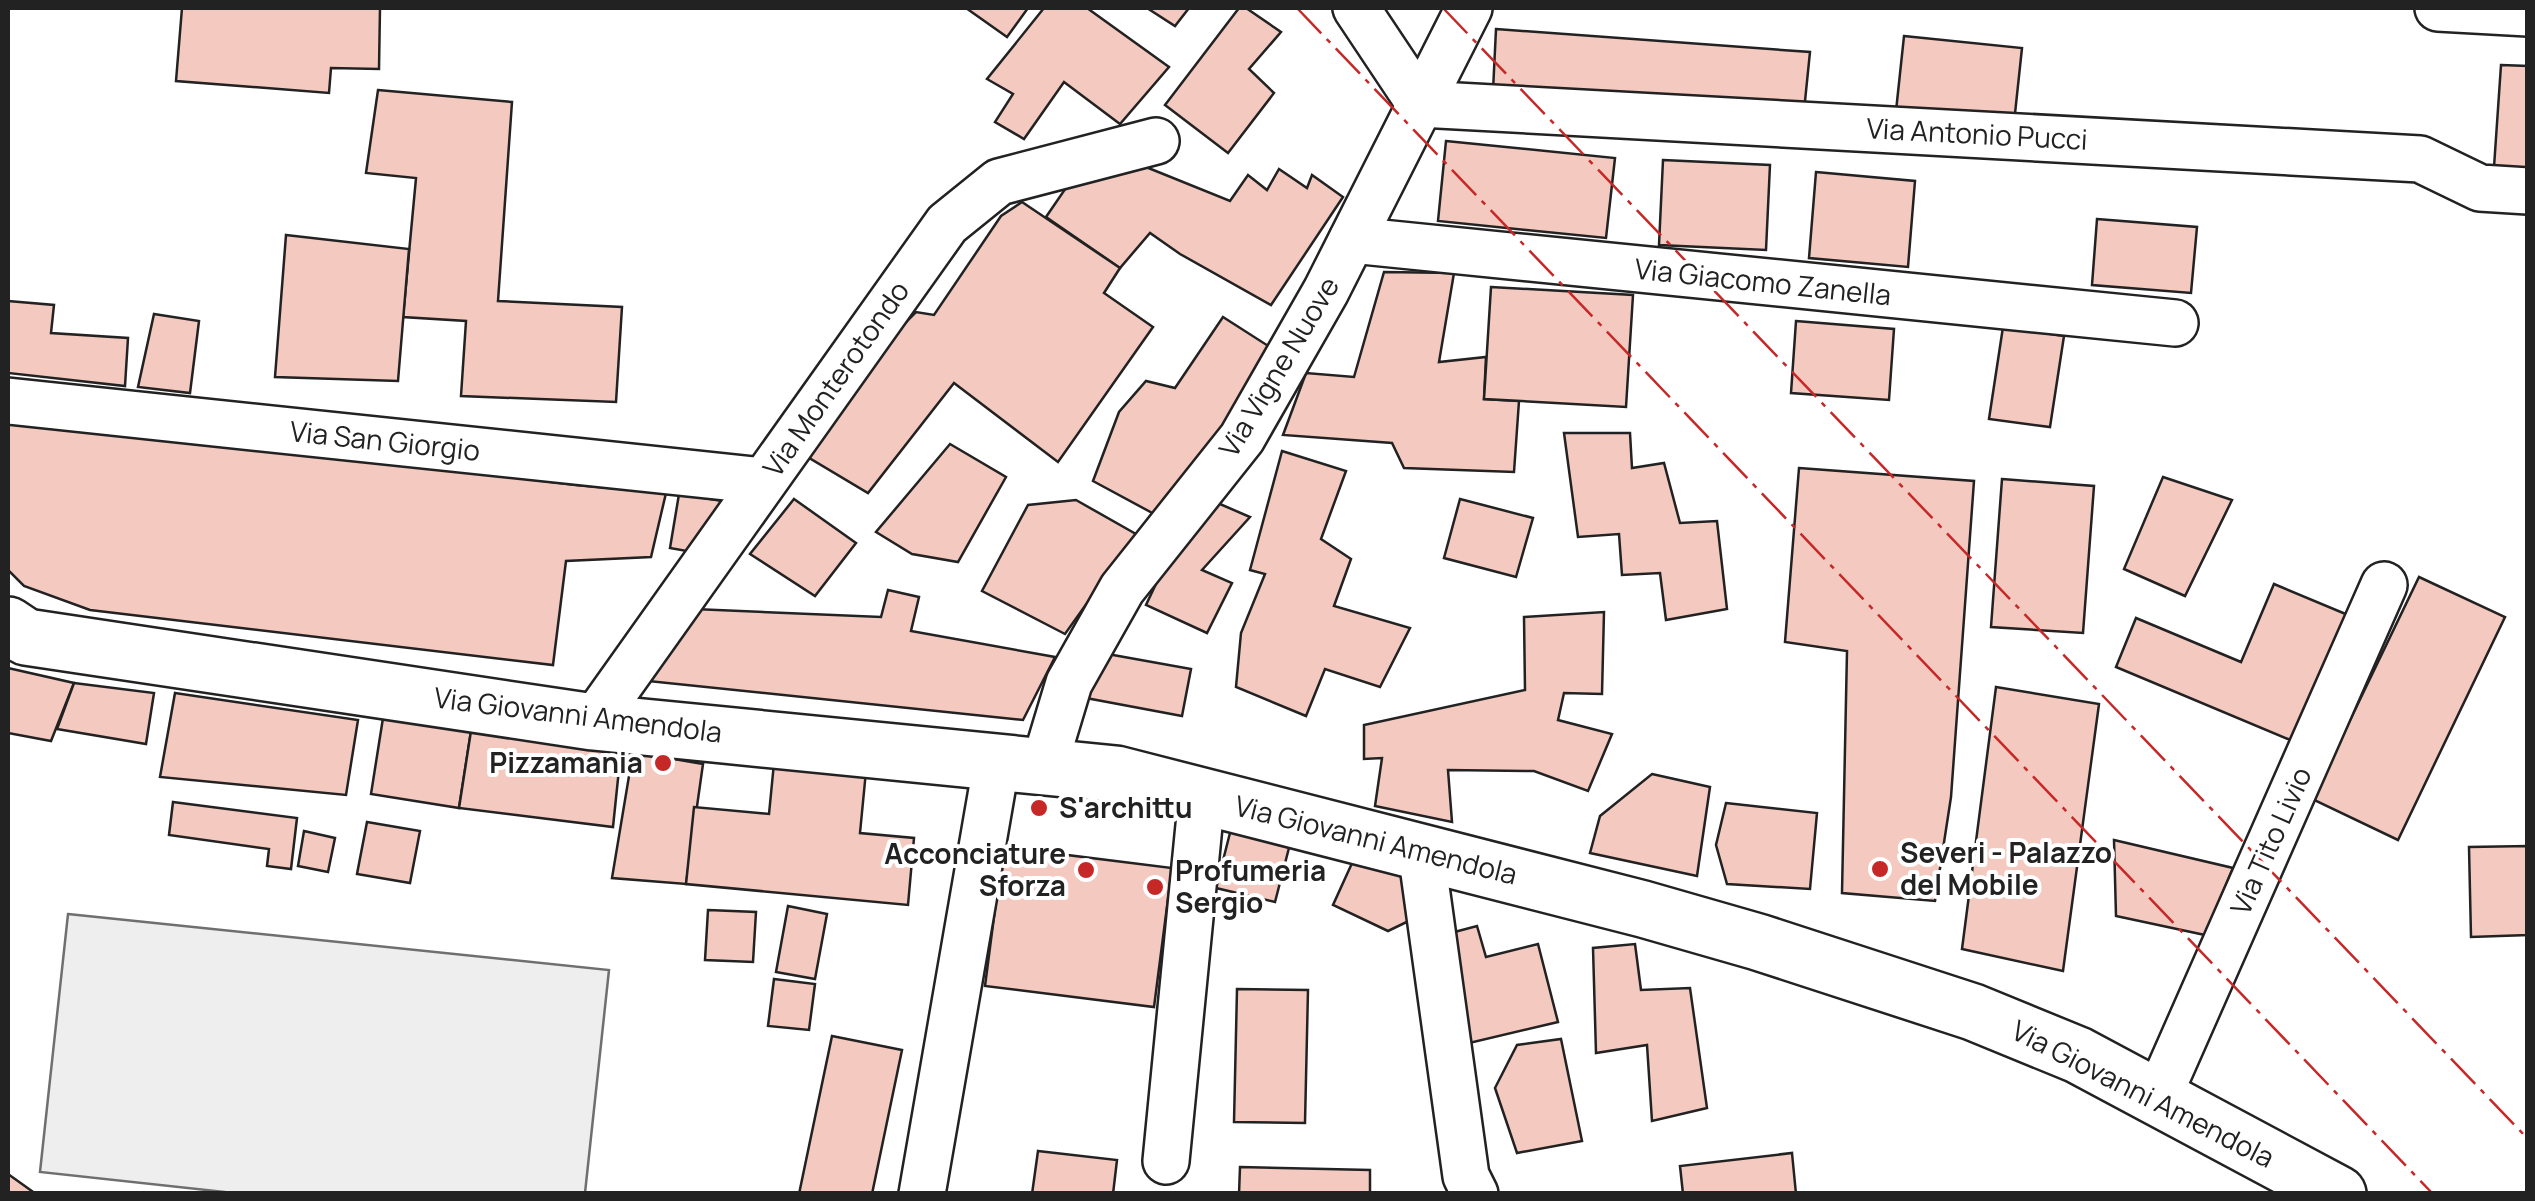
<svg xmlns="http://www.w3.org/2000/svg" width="2535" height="1201" font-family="Manrope,sans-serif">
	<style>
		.green { fill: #eee; stroke: #6f6f6f; stroke-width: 2.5 }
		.building { fill: #f3c9c0; stroke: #222; stroke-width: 2.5 }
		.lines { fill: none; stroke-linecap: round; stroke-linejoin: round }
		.minor-casing { stroke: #222; stroke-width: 50 }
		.major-casing { stroke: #222; stroke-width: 60 }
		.minor { stroke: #fff; stroke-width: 45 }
		.major { stroke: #fff; stroke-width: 55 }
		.power { stroke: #c62828; stroke-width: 2.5; stroke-dasharray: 35 8 5 8; stroke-linecap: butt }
		.poi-dot { fill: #c62828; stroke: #fff; stroke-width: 4 }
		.labels { text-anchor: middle; stroke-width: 8; stroke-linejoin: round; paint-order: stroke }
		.street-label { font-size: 28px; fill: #222; stroke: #fff }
		.poi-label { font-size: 28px; font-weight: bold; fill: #222; stroke: #fff; text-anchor: start }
	</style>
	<rect width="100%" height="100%" fill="#fff"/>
	<path class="green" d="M68,914L609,970L585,1193L243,1194L40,1172Z"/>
	<g class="building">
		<path d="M182,8H380L379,69L331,68L329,93L176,81Z"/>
		<path d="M966,8H1028L1007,37Z"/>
		<path d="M1044,8H1087L1169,67L1120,124L1064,82L1024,139L995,122L1013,94L987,79Z"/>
		<path d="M1147,8H1189L1175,26Z"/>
		<path d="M1239,8H1246L1281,32L1249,69L1274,93L1228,153L1165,105Z"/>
		<path d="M1496,29L1810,52L1804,111L1493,91Z"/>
		<path d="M1904,36L2022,48L2014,123L1896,111Z"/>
		<path d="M2501,65L2528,66V170L2494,167Z"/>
		<path d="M378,90L512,102L498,301L622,307L616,402L461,396L466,321L403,317L416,178L366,173Z"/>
		<path d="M1446,141L1615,158L1606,238L1438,221Z"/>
		<path d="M1663,160L1770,165L1766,250L1659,245Z"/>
		<path d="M1136,163L1230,201L1248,175L1267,190L1279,169L1307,188L1312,175L1343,197L1271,305L1180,254L1150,233L1120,268L1046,217L1072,179Z"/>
		<path d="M1816,172L1915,181L1908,267L1809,258Z"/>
		<path d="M1022,202L1120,268L1104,293L1153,327L1058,462L954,383L868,493L806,456L865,363L916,312L934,315L1001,216Z"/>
		<path d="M2097,219L2197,227L2191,293L2092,285Z"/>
		<path d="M286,235L409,249L398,381L275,377Z"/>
		<path d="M1384,272L1454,273L1439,362L1486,357L1484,399L1519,401L1514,472L1404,468L1392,443L1283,435L1306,373L1354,377Z"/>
		<path d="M1491,287L1633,295L1626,407L1484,399Z"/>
		<path d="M8,301L54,305L51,333L128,338L125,386L8,373Z"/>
		<path d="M154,314L199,321L190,393L138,387Z"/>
		<path d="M1223,317L1273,349L1238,409L1156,515L1093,481L1119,412L1146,381L1175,388Z"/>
		<path d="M1796,321L1894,329L1889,400L1791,393Z"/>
		<path d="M2003,327L2064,336L2050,427L1989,419Z"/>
		<path d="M8,417L576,485L666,493L651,557L566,561L553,665L90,610L24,586L8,570Z"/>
		<path d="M1564,433H1630L1632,468L1664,463L1680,523L1717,521L1727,609L1666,620L1660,573L1622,575L1619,534L1578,537Z"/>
		<path d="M950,444L1006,477L958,562L912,554L876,532Z"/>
		<path d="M1282,451L1346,471L1321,539L1351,559L1334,606L1410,628L1380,687L1325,669L1306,716L1236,687L1241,633L1265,574L1250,570Z"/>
		<path d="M1799,468L1974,481L1951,797L1935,901L1842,893L1847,651L1785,642Z"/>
		<path d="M2163,477L2232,500L2185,596L2124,569Z"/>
		<path d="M2002,479L2094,486L2083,633L1991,627Z"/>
		<path d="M679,494L729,502L692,552L670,548Z"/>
		<path d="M794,499L856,543L815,596L750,554Z"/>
		<path d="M1460,499L1533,518L1516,577L1444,558Z"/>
		<path d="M1076,500L1143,538L1102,582L1065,634L982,591L1028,505Z"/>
		<path d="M1213,501L1250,517L1202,570L1232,583L1207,633L1146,605L1173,548Z"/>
		<path d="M2419,577L2505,617L2398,840L2312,799Z"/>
		<path d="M2274,584L2348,615L2295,742L2116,667L2136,618L2241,662Z"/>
		<path d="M888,590L919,597L911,631L1055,657L1023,720L648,681L694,609L881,617Z"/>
		<path d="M1604,612L1602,694L1564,693L1558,720L1612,734L1588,791L1534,771L1448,770L1452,822L1375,806L1382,758L1364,759V725L1525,690L1524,617Z"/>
		<path d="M1102,653L1191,669L1182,716L1086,698Z"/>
		<path d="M8,668L74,683L51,741L8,733Z"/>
		<path d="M74,683L154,693L146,744L57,729Z"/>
		<path d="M1996,687L2099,704L2063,971L1962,949Z"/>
		<path d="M175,693L358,720L346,795L160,777Z"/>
		<path d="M383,718L471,731L459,808L371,794Z"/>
		<path d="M471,731L621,750L613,827L459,808Z"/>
		<path d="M633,752L703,764L686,884L612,878Z"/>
		<path d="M774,763L866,771L860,833L914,838L908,905L686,884L694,807L769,814Z"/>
		<path d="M1652,774L1710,787L1697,876L1590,853L1600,816Z"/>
		<path d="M173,802L297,818L291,869L267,866L269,849L169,835Z"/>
		<path d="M1726,803L1817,813L1810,889L1727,884L1716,845Z"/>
		<path d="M367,822L420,831L410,883L357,874Z"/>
		<path d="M1231,829L1290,844L1275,902L1216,888Z"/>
		<path d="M304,831L335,838L328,872L298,866Z"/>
		<path d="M2114,840L2233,868L2205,935L2116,916Z"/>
		<path d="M2528,846V935L2471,937L2469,847Z"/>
		<path d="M1003,847L1172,868L1154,1007L985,986Z"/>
		<path d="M1353,861L1405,876L1415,918L1388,931L1333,905Z"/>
		<path d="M788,906L827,914L815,979L776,972Z"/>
		<path d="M708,910L756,912L753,962L705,960Z"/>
		<path d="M1477,926L1486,957L1538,944L1558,1022L1465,1044L1447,934Z"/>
		<path d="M1635,944L1641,990L1690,988L1707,1108L1652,1121L1647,1045L1596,1053L1593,948Z"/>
		<path d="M774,979L815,984L809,1030L768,1026Z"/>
		<path d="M1237,989L1308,990L1305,1123L1234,1122Z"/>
		<path d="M832,1036L902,1050L872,1194H799Z"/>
		<path d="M1561,1039L1582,1141L1517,1153L1495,1088L1517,1045Z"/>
		<path d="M1038,1151L1117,1160L1113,1194H1032Z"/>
		<path d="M1792,1153L1796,1194H1683L1680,1166Z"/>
		<path d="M1240,1167L1370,1170V1194H1239Z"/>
		<path d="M8,1174L36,1194H8Z"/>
	</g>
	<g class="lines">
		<defs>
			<g id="minor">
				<path d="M1356,8L1420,104L2420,159L2480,188L2528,191"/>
				<path d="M2438,8L2528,13"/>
				<path d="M1352,240L2175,323"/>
				<path d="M8,401L763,481"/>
				<path d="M593,722L947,224L999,182L1156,141"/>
				<path d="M1044,766L1069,683L1122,589L1242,438L1326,291L1469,8"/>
				<path d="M1421,851L1466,1176L1475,1194"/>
				<path d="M2158,1097L2384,585"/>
				<path d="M1166,1161L1202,795"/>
				<path d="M922,1194L997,761"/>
			</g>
			<path id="major" d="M8,625L26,637L593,722L1116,774L1643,909L1758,942L1973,1012L2078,1055L2338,1194"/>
		</defs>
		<use href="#minor" class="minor-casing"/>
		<use href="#major" class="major-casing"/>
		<use href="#minor" class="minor"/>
		<use href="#major" class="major"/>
		<g class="power">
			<path d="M1297,8L2433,1194"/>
			<path d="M1443,8L2528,1139"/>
		</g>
	</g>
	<g class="poi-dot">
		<circle cx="663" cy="763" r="10"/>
		<circle cx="1039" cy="808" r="10"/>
		<circle cx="1880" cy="869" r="10"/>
		<circle cx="1086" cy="870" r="10"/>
		<circle cx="1155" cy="887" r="10"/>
	</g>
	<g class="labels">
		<g class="street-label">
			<text transform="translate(1977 134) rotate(3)" y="10">Via Antonio Pucci</text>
			<text transform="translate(1763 282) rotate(6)" y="10">Via Giacomo Zanella</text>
			<text transform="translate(1279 367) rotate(-59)" y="10">Via Vigne Nuove</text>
			<text transform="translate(836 379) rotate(-55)" y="10">Via Monterotondo</text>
			<text transform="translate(385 441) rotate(6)" y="10">Via San Giorgio</text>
			<text transform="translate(578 715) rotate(7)" y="10">Via Giovanni Amendola</text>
			<text transform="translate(1376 840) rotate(14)" y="10">Via Giovanni Amendola</text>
			<text transform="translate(2271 841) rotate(-66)" y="10">Via Tito Livio</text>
			<text transform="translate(2143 1094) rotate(27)" y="10">Via Giovanni Amendola</text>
		</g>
		<g class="poi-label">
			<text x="643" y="773" text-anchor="end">Pizzamania</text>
			<text x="1059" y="818">S'archittu</text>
			<text x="1900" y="863">Severi - Palazzo<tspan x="1900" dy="32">del Mobile</tspan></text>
			<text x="1066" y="864" text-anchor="end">Acconciature<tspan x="1066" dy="32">Sforza</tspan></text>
			<text x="1175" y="881">Profumeria<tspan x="1175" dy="32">Sergio</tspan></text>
		</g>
	</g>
	<rect width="2535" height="1201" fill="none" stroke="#222222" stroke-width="20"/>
</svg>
